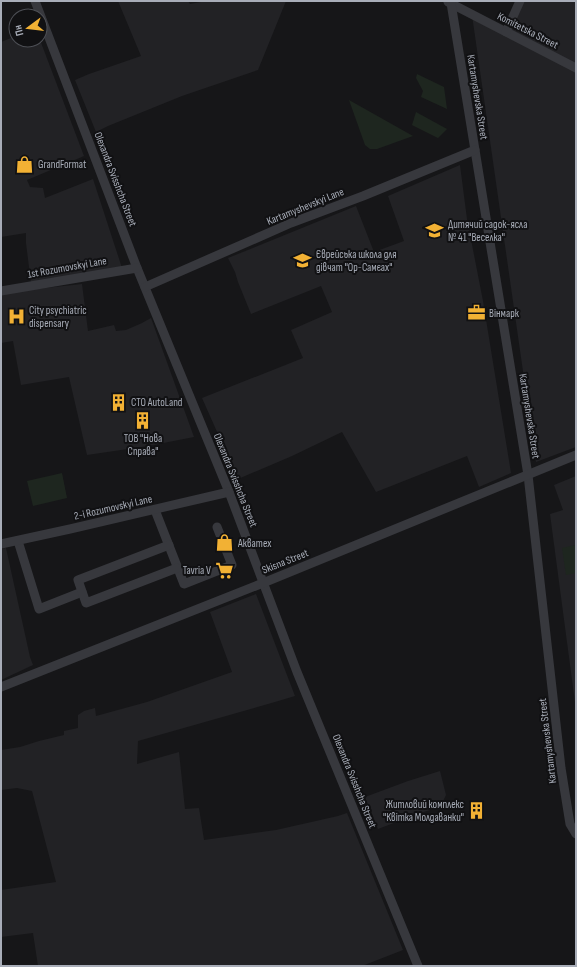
<svg xmlns="http://www.w3.org/2000/svg" width="577" height="967" font-family="'Sofia Sans Condensed',sans-serif">
	<style>
		.built { fill: #222225 }
		.green { fill: #1e261f }
		.lines { fill: none; stroke-linecap: round; stroke-linejoin: round }
		.minor { stroke: #37383d; stroke-width: 9 }
		.labels { text-anchor: middle; stroke-width: 4; stroke-linejoin: round; paint-order: stroke }
		.street-label { font-size: 11px; fill: #a8adb8; stroke: #111113 }
		.poi-label { font-size: 11px; fill: #a8adb8; stroke: #111113; text-anchor: start }
	</style>
	<rect width="100%" height="100%" fill="#161618"/>
	<g class="built">
		<path d="M118,1H188L190,4L201,2L202,1H286L258,70L182,96L108,126L96,132L75,80L89,74L141,56Z"/>
		<path d="M524,1H576V67L508,32Z"/>
		<path d="M472,15L576,71V447L536,462Z"/>
		<path d="M16,36V40H40L84,156L77,159L27,180L30,187L43,188L45,198L93,179L123,271L31,283L26,243V233L1,237V42Z"/>
		<path d="M460,165L467,219L483,301L511,473L479,487L467,456L376,492L342,432L292,456L238,479L202,398L303,358L291,330L332,312L321,286L251,314L238,282L235,272L228,258L356,206L374,252L404,241L388,196Z"/>
		<path d="M82,284L88,331L114,325L116,331L126,330L142,323L151,318L194,437L148,446L87,455L69,377L21,385L13,341L1,343V295L27,290Z"/>
		<path d="M576,476V710L550,514L563,510L554,485Z"/>
		<path d="M6,548L30,657L33,665L1,680V549Z"/>
		<path d="M256,594L295,696L275,702L138,741L137,764L179,752L185,809L199,808L204,840L276,830L338,816L347,813L403,950L362,966H38L33,933L1,937V890L56,882L32,791L17,788L1,790V750L20,747L39,741L64,735V731L78,728V715L84,711L95,708L96,716L147,702L232,672L210,612Z"/>
		<path d="M440,771L446,795L443,801L444,806L420,813L378,829L365,797L408,781Z"/>
	</g>
	<g class="green">
		<path d="M417,74L444,87L447,109L421,97L423,91L416,78Z"/>
		<path d="M349,100L413,136L377,149H370L365,145Z"/>
		<path d="M416,112L447,129L438,138L412,125Z"/>
		<path d="M62,473L67,498L33,506L27,481Z"/>
		<path d="M575,545L576,573L566,575L562,548Z"/>
	</g>
	<g class="lines">
		<g class="minor">
			<path d="M35,1L137,268L229,492L297,672L418,966"/>
			<path d="M448,2L576,68"/>
			<path d="M451,3L528,475L561,768L570,824L576,834"/>
			<path d="M506,32L520,1"/>
			<path d="M145,287L291,223L363,196L475,150"/>
			<path d="M1,291L137,268"/>
			<path d="M155,510L184,584L232,565L217,527"/>
			<path d="M18,541L39,609L82,592"/>
			<path d="M1,544L70,529L229,492"/>
			<path d="M169,545L78,580L86,603L177,568"/>
			<path d="M1,687L263,583L576,455"/>
		</g>
	</g>
	<defs>
		<symbol id="shop-bare" viewBox="-9 -9 18 18"><path d="M-5-2.5h2.3a2.7 3.5 0 0 1 5.4 0H5L5.5 6h-11ZM-1.5-2.5h3a1.5 2.3 0 0 0-3 0Z" fill="#f2b134" stroke="#111113" stroke-width="2.5" paint-order="stroke"/></symbol>
		<symbol id="school-bare" viewBox="-9 -9 18 18"><path d="M0-5L7-2L0 1L-7-2ZM-4 1L0 2.5L4 1V4Q0 6-4 4Z" fill="#f2b134" stroke="#111113" stroke-width="2.5" paint-order="stroke"/></symbol>
		<symbol id="office-bare" viewBox="-9 -9 18 18"><path d="M-6-3h4V-5.5h4V-3h4V5H-6ZM-1-4.5V-3h2v-1.5ZM-6 0V1H6V0Z" fill="#f2b134" stroke="#111113" stroke-width="2.5" paint-order="stroke"/></symbol>
		<symbol id="hospital-bare" viewBox="-9 -9 18 18"><path d="M-5-5h3v3.5h4V-5h3V5h-3V1.5h-4V5h-3Z" fill="#f2b134" stroke="#111113" stroke-width="2.5" paint-order="stroke"/></symbol>
		<symbol id="building-bare" viewBox="-9 -9 18 18"><path d="M-4-6H4V6H1V3H-1V6H-4ZM-2.5-4.3h1.7v1.8h-1.7ZM.8-4.3h1.7v1.8H.8ZM-2.5-1h1.7V.8h-1.7ZM.8-1h1.7V.8H.8Z" fill="#f2b134" stroke="#111113" stroke-width="2.5" paint-order="stroke"/></symbol>
		<symbol id="supermarket-bare" viewBox="-9 -9 18 18"><path d="M-6-5.5h2.5l.6 2H6L4.5 2H-2.5L-4.4-4H-6ZM-1.5 3.2a1.3 1.3 0 1 0 .1 0ZM3 3.2a1.3 1.3 0 1 0 .1 0Z" fill="#f2b134" stroke="#111113" stroke-width="2.5" paint-order="stroke"/></symbol>
	</defs>
	<g fill-rule="evenodd">
		<use href="#shop-bare" x="12" y="152" width="25" height="25"/>
		<use href="#school-bare" x="422" y="218" width="25" height="25"/>
		<use href="#school-bare" x="290" y="248" width="25" height="25"/>
		<use href="#office-bare" x="464" y="300" width="25" height="25"/>
		<use href="#hospital-bare" x="4" y="304" width="25" height="25"/>
		<use href="#building-bare" x="106" y="390" width="25" height="25"/>
		<use href="#building-bare" x="130" y="408" width="25" height="25"/>
		<use href="#shop-bare" x="212" y="530" width="25" height="25"/>
		<use href="#supermarket-bare" x="212" y="558" width="25" height="25"/>
		<use href="#building-bare" x="464" y="798" width="25" height="25"/>
	</g>
	<g class="labels">
		<g class="street-label">
			<text transform="translate(528 30) rotate(27)" y="4">Komitetska Street</text>
			<text transform="translate(478 97) rotate(81)" y="4">Kartamyshevska Street</text>
			<text transform="translate(116 179) rotate(69)" y="4">Olexandra Svisshcha Street</text>
			<text transform="translate(305 206) rotate(-22)" y="4">Kartamyshevskyi Lane</text>
			<text transform="translate(67 267) rotate(-10)" y="4">1st Rozumovskyi Lane</text>
			<text transform="translate(530 416) rotate(81)" y="4">Kartamyshevska Street</text>
			<text transform="translate(236 480) rotate(68)" y="4">Olexandra Svisshcha Street</text>
			<text transform="translate(113 507) rotate(-13)" y="4">2-i Rozumovskyi Lane</text>
			<text transform="translate(285 561) rotate(-22)" y="4">Skisna Street</text>
			<text transform="translate(547 741) rotate(-97)" y="4">Kartamyshevska Street</text>
			<text transform="translate(355 781) rotate(68)" y="4">Olexandra Svisshcha Street</text>
		</g>
		<g class="poi-label">
			<text x="38" y="168">GrandFormat</text>
			<text x="448" y="228">Дитячий садок-ясла<tspan x="448" dy="13">№ 41 "Веселка"</tspan></text>
			<text x="316" y="258">Єврейська школа для<tspan x="316" dy="13">дівчат "Ор-Самєах"</tspan></text>
			<text x="29" y="314">City psychiatric<tspan x="29" dy="13">dispensary</tspan></text>
			<text x="489" y="317">Вінмарк</text>
			<text x="131" y="406">СТО AutoLand</text>
			<text x="143" y="442" text-anchor="middle">ТОВ "Нова<tspan x="143" dy="13">Справа"</tspan></text>
			<text x="238" y="547">Акватех</text>
			<text x="211" y="574" text-anchor="end">Tavria V</text>
			<text x="464" y="808" text-anchor="end">Житловий комплекс<tspan x="464" dy="13">"Квітка Молдаванки"</tspan></text>
		</g>
	</g>
	<rect width="577" height="967" fill="none" stroke="#a8adb8" stroke-width="4"/>
	<g transform="translate(28 28) rotate(255)"><circle r="19" fill="#111113" stroke="#4d4f55"/>
	<path d="M0-3L7 15L0 10L-7 15Z" fill="#f2b134"/>
	<text y="-6" font-size="11" font-weight="bold" text-anchor="middle" fill="#a8adb8">Пн</text>
	</g>
</svg>
